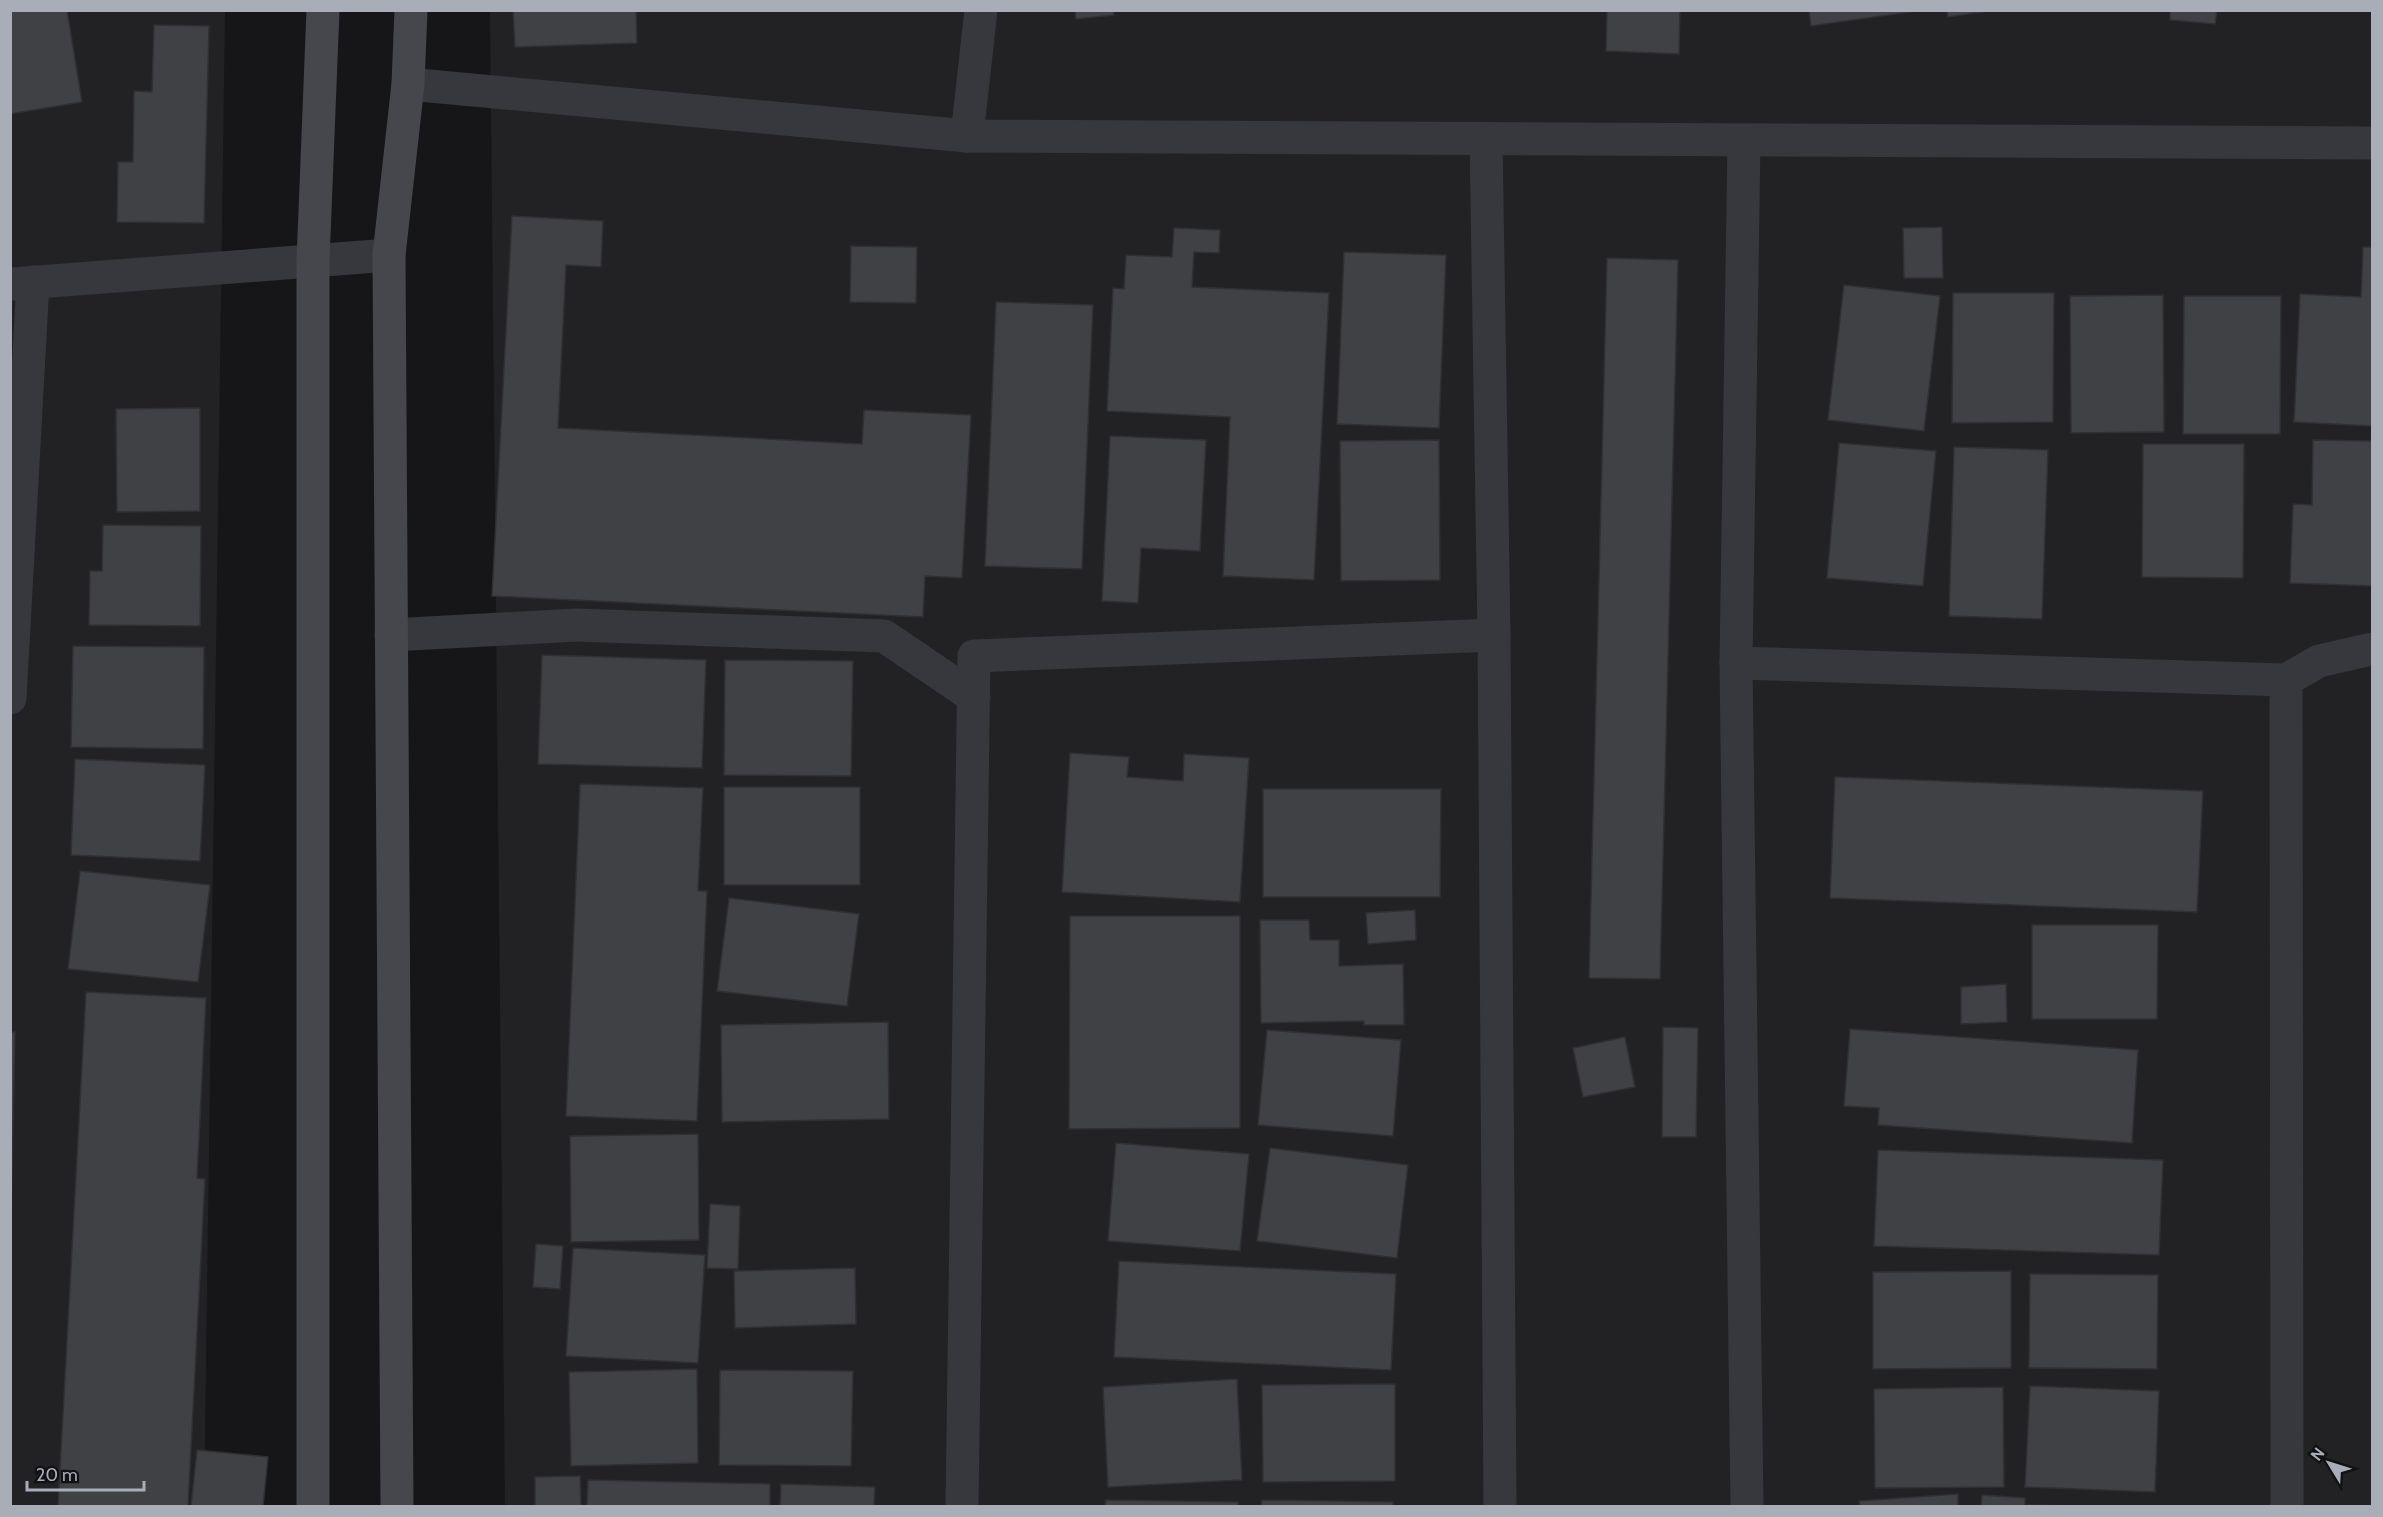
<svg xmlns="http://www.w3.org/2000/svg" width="2383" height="1517" font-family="Cabin,sans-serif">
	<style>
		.built { fill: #222225 }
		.building { fill: #404145; stroke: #303034; stroke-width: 1.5 }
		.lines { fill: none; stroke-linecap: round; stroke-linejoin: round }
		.street { stroke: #37383d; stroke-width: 33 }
		.secondary { stroke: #45474d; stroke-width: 33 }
	</style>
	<rect width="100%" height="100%" fill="#161618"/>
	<g class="built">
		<path d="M10,11H225L204,1506H11Z"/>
		<path d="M490,11H2372V1506H505Z"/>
	</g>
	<g class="building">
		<path d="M10,10H67L82,102L10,114Z"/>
		<path d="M513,10H636L637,43L515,47Z"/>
		<path d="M1075,10H1113L1114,15L1076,19Z"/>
		<path d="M1607,10H1680L1679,54L1606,51Z"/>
		<path d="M1809,10H1924L1811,26Z"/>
		<path d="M1947,10H1996L1948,17Z"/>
		<path d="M2170,10H2217L2215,24L2170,20Z"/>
		<path d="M154,25L209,26L204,223L117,222L118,162H133L134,91L152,92Z"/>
		<path d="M512,216L603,221L601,267L566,265L558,428L862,444L864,410L971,415L962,578L925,576L923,617L492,596Z"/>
		<path d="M1942,227L1943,278H1904L1903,228Z"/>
		<path d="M1174,228L1220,230L1219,253L1194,252L1192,287L1329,293L1314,580L1223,576L1230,417L1107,411L1113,288L1124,289L1126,255L1172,257Z"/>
		<path d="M851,246L917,247L916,303L850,302Z"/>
		<path d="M2363,247H2372V426L2294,422L2300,294L2361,297Z"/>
		<path d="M1344,252L1446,255L1439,428L1337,424Z"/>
		<path d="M1607,258L1678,260L1660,979L1589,978Z"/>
		<path d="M1844,285L1940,296L1924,431L1828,420Z"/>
		<path d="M1953,293H2054L2053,422L1952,423Z"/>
		<path d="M2163,295L2164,432L2071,433L2070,296Z"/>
		<path d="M2184,296H2281L2280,434H2183Z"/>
		<path d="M996,302L1093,305L1082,569L985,566Z"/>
		<path d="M200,408V511L117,512L116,409Z"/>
		<path d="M1110,436L1206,440L1200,551L1141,548L1138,603L1102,601Z"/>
		<path d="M1439,440L1440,580L1341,581L1340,441Z"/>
		<path d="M2313,440L2372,441V586L2290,583L2293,504L2312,505Z"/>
		<path d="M1839,443L1936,451L1923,586L1827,578Z"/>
		<path d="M2143,444H2244L2243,578L2142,577Z"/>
		<path d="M1954,447L2048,450L2042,619L1949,616Z"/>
		<path d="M103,525L201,526L200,626L89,625L90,571H102Z"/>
		<path d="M73,646L204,647L203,749L71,747Z"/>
		<path d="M542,655L706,660L702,768L538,764Z"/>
		<path d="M725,660L853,661L851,776L724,775Z"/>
		<path d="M1070,753L1129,757L1127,777L1183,781L1184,754L1249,758L1240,902L1062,892Z"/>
		<path d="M75,759L205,765L200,861L71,855Z"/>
		<path d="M1835,777L2203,791L2197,912L1830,898Z"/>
		<path d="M580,784L703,788L698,891H707L697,1121L566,1116Z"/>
		<rect x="724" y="787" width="136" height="98"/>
		<path d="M1263,789H1441L1440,897H1263Z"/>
		<path d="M80,871L210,885L198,982L68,969Z"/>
		<path d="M729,898L859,914L847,1006L717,991Z"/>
		<path d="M1415,910L1416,940L1368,944L1366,913Z"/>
		<path d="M1070,916H1240V1128L1069,1129Z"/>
		<path d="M1260,920H1309L1310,940H1339V966L1403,964L1404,1025H1364V1021L1261,1023Z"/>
		<path d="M2032,925H2158L2157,1019H2032Z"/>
		<path d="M2006,984L2007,1022L1961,1024V987Z"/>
		<path d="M86,992L206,998L197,1178L205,1179L188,1506H58Z"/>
		<path d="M888,1022L889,1119L722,1122L721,1025Z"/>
		<path d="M1663,1027L1698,1028L1696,1137H1662Z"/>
		<path d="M1850,1029L2138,1050L2132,1143L1878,1125L1879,1108L1844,1106Z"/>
		<path d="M1267,1030L1401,1040L1393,1136L1258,1125Z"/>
		<path d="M10,1032H15L10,1275Z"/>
		<path d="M1625,1037L1635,1087L1583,1097L1573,1048Z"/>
		<path d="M698,1134L699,1240L571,1242L570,1136Z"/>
		<path d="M1116,1143L1249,1154L1240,1251L1108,1241Z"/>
		<path d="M1270,1148L1408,1165L1397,1258L1257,1241Z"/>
		<path d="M1878,1150L2163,1160L2159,1255L1874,1246Z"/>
		<path d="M710,1204L740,1206L738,1269L707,1268Z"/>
		<path d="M536,1244L563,1246L560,1289L533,1287Z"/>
		<path d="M573,1248L705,1255L698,1363L566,1356Z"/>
		<path d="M1119,1261L1396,1274L1391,1370L1114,1357Z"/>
		<path d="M855,1268L856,1324L735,1328L734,1271Z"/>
		<path d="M2011,1271V1368L1873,1369V1272Z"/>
		<path d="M2030,1274L2158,1275L2157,1369L2029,1368Z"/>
		<path d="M697,1369L698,1463L571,1466L569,1372Z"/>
		<path d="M720,1370L853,1371L851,1466L719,1465Z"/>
		<path d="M1237,1379L1242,1480L1108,1487L1103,1387Z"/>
		<path d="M1395,1384V1481L1263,1482L1262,1385Z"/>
		<path d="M2030,1386L2159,1391L2155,1492L2025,1487Z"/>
		<path d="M2003,1387L2004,1487L1875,1488L1874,1389Z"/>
		<path d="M197,1450L268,1457L263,1506H191Z"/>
		<path d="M580,1476L581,1506H535V1477Z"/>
		<path d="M588,1480L770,1484V1506H587Z"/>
		<path d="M781,1484L875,1487L874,1506H780Z"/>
		<path d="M1958,1494V1506H1860L1859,1501Z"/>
		<path d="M1982,1495L2025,1498V1506H1981Z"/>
		<path d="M1106,1500L1238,1502V1506H1105Z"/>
		<path d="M1262,1500L1393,1502V1506H1261Z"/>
		<path d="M2028,1505L2074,1506H2028Z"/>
	</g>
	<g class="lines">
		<g class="street">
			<path d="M408,84L967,136L2372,143"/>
			<path d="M967,136L981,10"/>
			<path d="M1486,139L1494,635L1500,1506"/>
			<path d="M1744,140L1736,663L1747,1506"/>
			<path d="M12,284L389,255"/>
			<path d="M391,635L577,625L884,636L974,697"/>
			<path d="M1736,663L2286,680L2287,1506"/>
			<path d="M2286,680L2319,661L2372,649"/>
			<path d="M10,698L33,282"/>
			<path d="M962,1506L974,656L1494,635"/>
		</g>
		<g class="secondary">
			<path d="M313,1506V261L323,10"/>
			<path d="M397,1506L389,255L408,84L411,10"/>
		</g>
	</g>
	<rect width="2383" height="1517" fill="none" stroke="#a8adb8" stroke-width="24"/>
	<g transform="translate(2329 1463) rotate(308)" stroke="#111113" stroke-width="4.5" paint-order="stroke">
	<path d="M0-4.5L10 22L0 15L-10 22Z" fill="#a8adb8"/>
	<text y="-9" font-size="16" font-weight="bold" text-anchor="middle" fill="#a8adb8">N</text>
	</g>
	<path d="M27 1481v9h117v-9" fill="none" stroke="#a8adb8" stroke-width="3"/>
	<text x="36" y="1481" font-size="18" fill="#a8adb8" stroke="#111113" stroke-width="4.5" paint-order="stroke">20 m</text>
</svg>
